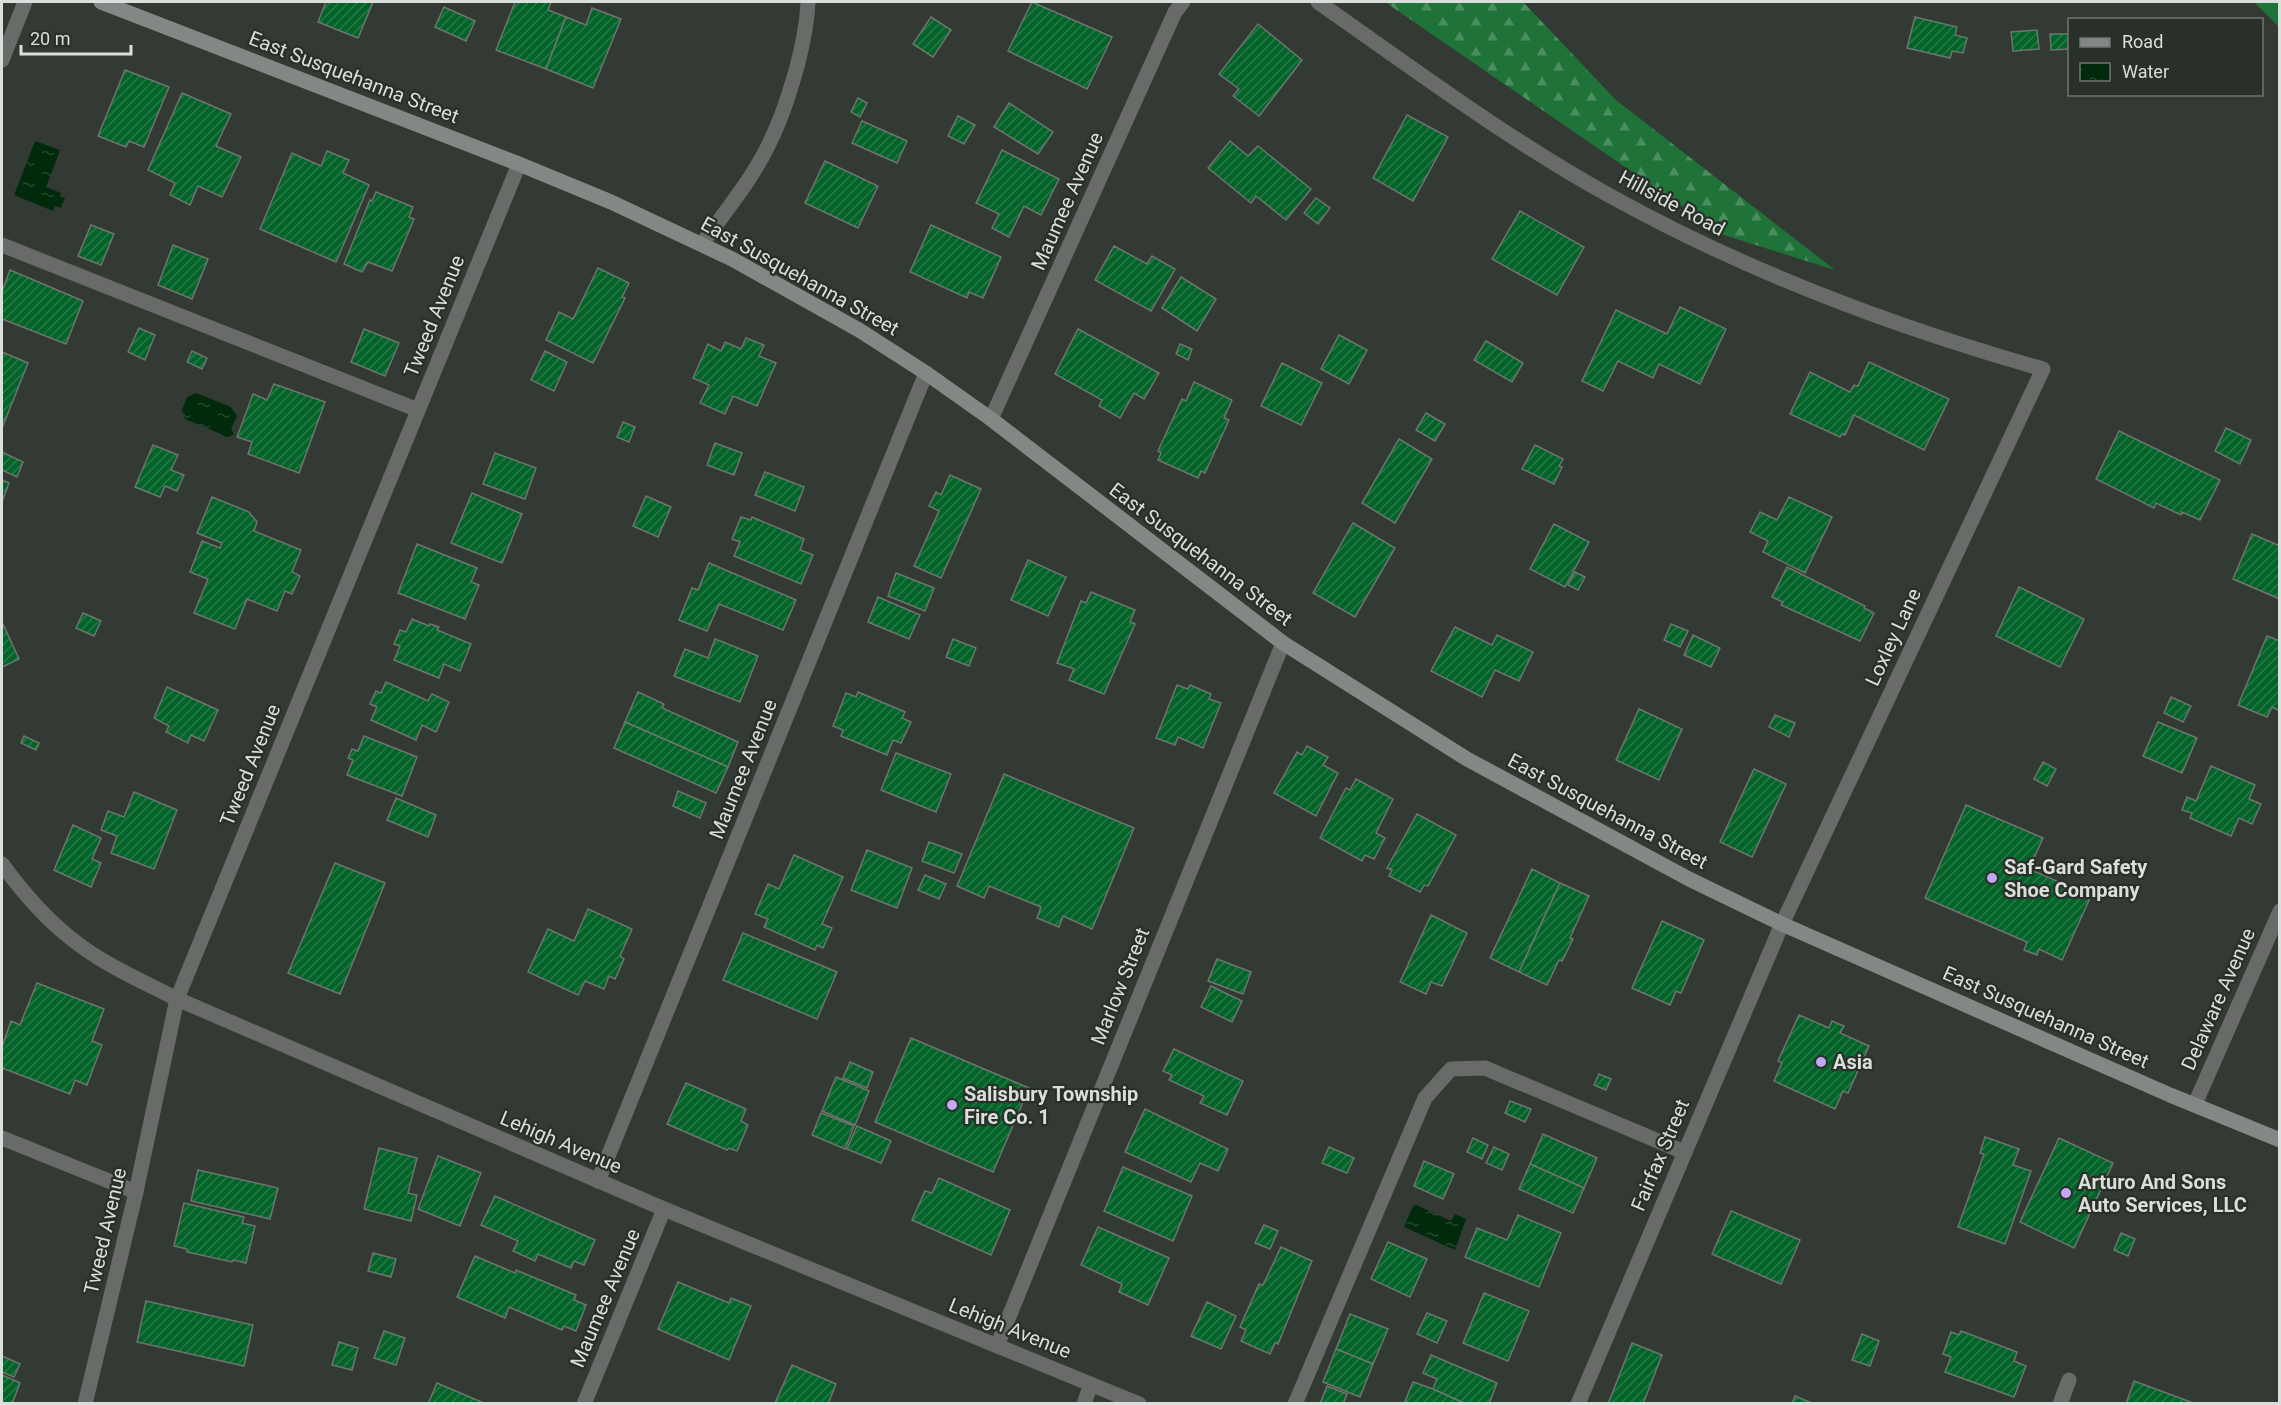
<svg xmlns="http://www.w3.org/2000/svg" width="2281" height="1405" font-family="Roboto,sans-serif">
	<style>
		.forest { fill: url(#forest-firs) }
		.water { fill: url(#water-ripples) }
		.building { fill: url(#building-hatch); stroke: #6e756f; stroke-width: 1.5 }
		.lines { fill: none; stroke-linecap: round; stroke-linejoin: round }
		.service { stroke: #686b68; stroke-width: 15 }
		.minor { stroke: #686b68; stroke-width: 15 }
		.secondary { stroke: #838884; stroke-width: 15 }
		.poi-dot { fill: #c1a8f3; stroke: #292f29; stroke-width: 2 }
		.labels { text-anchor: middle; stroke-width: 4.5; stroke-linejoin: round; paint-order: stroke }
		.street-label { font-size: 20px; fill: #dbdfdc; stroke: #292f29 }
		.poi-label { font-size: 20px; font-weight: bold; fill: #dbdfdc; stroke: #292f29; text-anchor: start }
	</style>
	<defs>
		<pattern id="forest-firs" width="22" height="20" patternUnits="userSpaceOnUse" patternTransform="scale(1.5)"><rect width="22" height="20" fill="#207338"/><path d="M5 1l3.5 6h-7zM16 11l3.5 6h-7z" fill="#4a8d5e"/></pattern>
		<pattern id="water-ripples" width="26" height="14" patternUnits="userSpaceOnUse" patternTransform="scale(1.5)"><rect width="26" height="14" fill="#002a0b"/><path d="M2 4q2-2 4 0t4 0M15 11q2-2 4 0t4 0" fill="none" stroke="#25482e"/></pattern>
		<pattern id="building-hatch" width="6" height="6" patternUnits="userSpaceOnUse" patternTransform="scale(1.5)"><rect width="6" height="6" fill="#036328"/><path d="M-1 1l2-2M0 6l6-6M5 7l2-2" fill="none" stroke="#277947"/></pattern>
	</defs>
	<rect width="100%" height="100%" fill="#333933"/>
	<g class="forest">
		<path d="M1385,2H1523L1616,100L1835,270L1724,235Z"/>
		<path d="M2254,2H2279V27Z"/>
	</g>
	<g class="water">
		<path d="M35,141L60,150L46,187L61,193L60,197L65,198L61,208L55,206L53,211L14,195Z"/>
		<path d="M196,393L231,407L237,416L231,429L234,434L225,439L221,434L185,419L182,410L187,397Z"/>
		<path d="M1414,1204L1451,1221L1455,1214L1466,1219L1455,1250L1404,1227Z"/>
	</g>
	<g class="building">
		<path d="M326,2H373L358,38L318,22Z"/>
		<path d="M515,2H551L548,10L566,17L546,69L496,50Z"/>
		<path d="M1032,2L1112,37L1087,89L1008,51Z"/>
		<path d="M444,7L475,21L466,41L435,27Z"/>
		<path d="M592,8L621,19L593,88L546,69L566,17L586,25Z"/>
		<path d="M931,17L951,30L933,57L913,44Z"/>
		<path d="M1915,17L1957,27L1955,35L1967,38L1963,53L1952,51L1950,58L1907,48Z"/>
		<path d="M1258,24L1302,60L1259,116L1233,96L1239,89L1219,74Z"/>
		<path d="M2037,30L2039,49L2013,51L2011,32Z"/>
		<path d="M2050,34H2070V49L2051,50Z"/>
		<path d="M125,70L169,87L144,147L129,141L126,147L98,136Z"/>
		<path d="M182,93L231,114L216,146L241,157L222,197L198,186L190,205L170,195L175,183L148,170Z"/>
		<path d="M858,98L867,103L860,117L851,112Z"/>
		<path d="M1009,103L1053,132L1038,154L994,127Z"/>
		<path d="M1407,115L1448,137L1413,201L1373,178Z"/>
		<path d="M958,116L975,125L964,144L948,136Z"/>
		<path d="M862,121L907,141L897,163L852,143Z"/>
		<path d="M1230,141L1248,156L1258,146L1311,189L1286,220L1256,196L1251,203L1208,168Z"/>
		<path d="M1002,150L1059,179L1041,215L1024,206L1009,237L992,228L999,214L976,203Z"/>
		<path d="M327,151L349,160L343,173L369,185L336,262L260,229L292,153L321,166Z"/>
		<path d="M825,161L878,186L858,228L805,203Z"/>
		<path d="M376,192L413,207L409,217L414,219L392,271L368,262L362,272L344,264L370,200L372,201Z"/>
		<path d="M1316,198L1330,208L1318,224L1304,213Z"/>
		<path d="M1520,211L1584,247L1557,295L1492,259Z"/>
		<path d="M91,225L114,234L101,265L78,256Z"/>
		<path d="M931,225L1001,257L983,298L969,292L967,298L910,272Z"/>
		<path d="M173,245L208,259L192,299L158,285Z"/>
		<path d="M1114,246L1147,264L1152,256L1175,269L1151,311L1095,280Z"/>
		<path d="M598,268L629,283L622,297L625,298L593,363L546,340L559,312L573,319Z"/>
		<path d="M10,270L83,301L66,344L2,319V292Z"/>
		<path d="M1181,277L1216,299L1197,331L1162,308Z"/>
		<path d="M1680,307L1726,329L1700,384L1659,364L1653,378L1618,361L1603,391L1582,381L1616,310L1667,334Z"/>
		<path d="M139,328L155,335L145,360L128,352Z"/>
		<path d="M364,329L399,343L385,376L351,362Z"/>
		<path d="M1078,329L1159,373L1144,399L1134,393L1120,418L1099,406L1102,400L1055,374Z"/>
		<path d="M1339,335L1367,350L1349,384L1321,369Z"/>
		<path d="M746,338L764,345L759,356L776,363L757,406L733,396L725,414L700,403L709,385L693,378L708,344L721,351L725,342L741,349Z"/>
		<path d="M1486,341L1523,363L1512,382L1474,360Z"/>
		<path d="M1180,344L1192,349L1188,360L1176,354Z"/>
		<path d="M192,351L207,358L202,369L187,362Z"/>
		<path d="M545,351L567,362L554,391L531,380Z"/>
		<path d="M2,352L28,363L2,428Z"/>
		<path d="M1869,362L1949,399L1924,450L1854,415L1845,435L1842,434L1840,437L1790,414L1810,372L1850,392L1854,385L1858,386Z"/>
		<path d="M1282,363L1322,383L1301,425L1261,406Z"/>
		<path d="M1194,382L1232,400L1224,418L1229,420L1205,473L1201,471L1198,478L1158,460L1161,453L1158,451L1182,399L1186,401Z"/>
		<path d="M274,384L325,402L299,473L248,454L252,442L237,437L253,394L267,400Z"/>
		<path d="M1426,413L1445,424L1435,441L1416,430Z"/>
		<path d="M623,422L635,427L629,442L617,437Z"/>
		<path d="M2226,428L2251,440L2240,464L2215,451Z"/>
		<path d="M2119,431L2220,480L2200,520L2182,512L2181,515L2156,503L2154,508L2096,479Z"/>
		<path d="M1399,439L1432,459L1395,523L1362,503Z"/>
		<path d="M715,443L742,453L734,475L707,465Z"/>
		<path d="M153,445L178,455L171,470L184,475L177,491L165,486L160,497L135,487Z"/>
		<path d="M1535,445L1563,459L1559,466L1562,467L1554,484L1522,469Z"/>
		<path d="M2,452L23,462L17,477L2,470Z"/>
		<path d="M495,453L536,468L525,499L483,484Z"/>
		<path d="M765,472L804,487L795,511L755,495Z"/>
		<path d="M950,475L981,489L941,578L914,566L939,511L929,506L936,492L941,495Z"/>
		<path d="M2,480L9,483L2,502Z"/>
		<path d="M472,493L522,514L502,563L451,543Z"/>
		<path d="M646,496L671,507L658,537L633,526Z"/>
		<path d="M212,497L249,512L257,522L254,531L301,550L292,572L300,576L292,594L285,591L277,611L247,599L235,629L194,613L208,579L190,572L202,541L220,548L222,543L197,533Z"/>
		<path d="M1789,497L1832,517L1805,573L1763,552L1768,541L1750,532L1760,512L1777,520Z"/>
		<path d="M741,517L751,520L752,517L804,539L800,550L813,555L801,584L734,556L740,542L732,539Z"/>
		<path d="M1353,523L1395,548L1355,617L1313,593Z"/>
		<path d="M1554,524L1589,542L1565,587L1530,569Z"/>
		<path d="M2252,534L2280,546V599L2233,579Z"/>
		<path d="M417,544L477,568L471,582L479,585L465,619L398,593Z"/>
		<path d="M1028,560L1066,577L1048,616L1011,600Z"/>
		<path d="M709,563L796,600L783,630L719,604L707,631L679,620L692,588L698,590Z"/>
		<path d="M1787,567L1865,606L1864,608L1874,613L1860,641L1781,605L1783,602L1772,597Z"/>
		<path d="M1575,572L1585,577L1578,590L1568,585Z"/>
		<path d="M896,573L934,588L925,611L888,596Z"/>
		<path d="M2019,587L2084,619L2060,667L1996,636Z"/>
		<path d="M1091,592L1135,610L1130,622L1135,624L1104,694L1069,680L1074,669L1057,663L1081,601L1086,603Z"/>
		<path d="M878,597L920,615L909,639L868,622Z"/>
		<path d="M83,613L101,621L94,636L76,628Z"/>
		<path d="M412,619L429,626L430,624L439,627L437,630L471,644L460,671L444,664L439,678L394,660L400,646L394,644L400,630L406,632Z"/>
		<path d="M2,622L19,659L2,667Z"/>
		<path d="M1671,624L1688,631L1680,647L1664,640Z"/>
		<path d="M1455,627L1492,645L1497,635L1533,652L1519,681L1495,670L1482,697L1431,671Z"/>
		<path d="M1693,635L1720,648L1711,667L1684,655Z"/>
		<path d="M2267,636L2280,641V711L2272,707L2267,717L2238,705Z"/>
		<path d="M715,639L758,656L740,702L674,676L685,649L708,658Z"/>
		<path d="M953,639L976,648L969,666L946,657Z"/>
		<path d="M386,682L428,701L432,694L449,702L436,732L422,725L416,740L371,720L377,707L370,704L376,691L381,693Z"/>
		<path d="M1177,685L1188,689L1190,685L1211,694L1209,699L1221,703L1203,748L1178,737L1175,745L1156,738Z"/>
		<path d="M167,687L218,710L204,741L191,735L188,743L166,732L169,726L154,718Z"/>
		<path d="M638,692L664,704L662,708L738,742L728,767L625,722Z"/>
		<path d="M858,692L905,712L902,718L911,722L901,743L893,740L887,755L841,736L843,730L833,726L846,693L856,697Z"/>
		<path d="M2171,697L2191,706L2183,722L2164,713Z"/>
		<path d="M1639,709L1682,729L1659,780L1616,760Z"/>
		<path d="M1775,715L1795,723L1789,737L1769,727Z"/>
		<path d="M625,722L728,767L716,793L614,748Z"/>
		<path d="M2158,722L2197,738L2182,773L2143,756Z"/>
		<path d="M24,736L39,743L36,750L21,743Z"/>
		<path d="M364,736L417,757L402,796L347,775L353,760L348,758L352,749L358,751Z"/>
		<path d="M1307,746L1328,757L1323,765L1338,773L1316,816L1274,793L1297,752L1302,755Z"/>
		<path d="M896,753L951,774L936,812L881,790Z"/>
		<path d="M2043,762L2056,769L2047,786L2034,779Z"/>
		<path d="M2211,766L2255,785L2249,799L2261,804L2252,824L2239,818L2231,836L2190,818L2192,813L2182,810L2187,797L2196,801Z"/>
		<path d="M1754,769L1786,784L1752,857L1720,842Z"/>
		<path d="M1004,774L1134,828L1092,929L1063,916L1059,927L1037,918L1041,907L989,886L984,898L957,886Z"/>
		<path d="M1356,779L1393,799L1376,833L1385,838L1374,859L1365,855L1362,861L1320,838L1346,788L1350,790Z"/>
		<path d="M678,791L706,803L700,818L673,806Z"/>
		<path d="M134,792L177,810L154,869L111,853L117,836L101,830L108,811L124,817Z"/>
		<path d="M396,798L436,815L428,837L387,820Z"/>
		<path d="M1966,805L2043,838L2029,869L2091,896L2062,960L2039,949L2037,955L2024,950L2027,942L1925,898Z"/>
		<path d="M1417,814L1456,835L1428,886L1424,885L1420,892L1389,876L1392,870L1387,868Z"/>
		<path d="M73,825L101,838L92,859L101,863L91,887L54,870Z"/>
		<path d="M929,842L962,854L954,873L922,861Z"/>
		<path d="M867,850L912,868L897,908L851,890Z"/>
		<path d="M794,855L843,877L822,924L832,928L823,948L817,945L815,950L764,927L768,919L755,914L768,884L779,889Z"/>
		<path d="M335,863L385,883L340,994L288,973Z"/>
		<path d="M1532,869L1560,883L1519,972L1490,958Z"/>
		<path d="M925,875L946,884L939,899L918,890Z"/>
		<path d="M1560,883L1589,896L1570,938L1573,939L1562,961L1559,960L1547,985L1519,972Z"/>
		<path d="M588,909L632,929L620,956L624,959L615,979L609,976L604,989L585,981L578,995L528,972L548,929L574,941Z"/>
		<path d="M1431,915L1467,933L1442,986L1431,982L1426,994L1400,982Z"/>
		<path d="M1662,921L1704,940L1681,993L1676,991L1670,1005L1632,988Z"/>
		<path d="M743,933L837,972L817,1019L723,980Z"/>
		<path d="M1217,959L1251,972L1243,994L1208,981Z"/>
		<path d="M37,983L104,1009L92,1041L102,1045L87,1085L75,1080L70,1094L2,1068V1047L11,1021L20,1025Z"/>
		<path d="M1211,986L1242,1001L1232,1022L1201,1007Z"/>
		<path d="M1799,1015L1829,1028L1832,1021L1844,1026L1840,1033L1869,1046L1848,1093L1843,1091L1835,1109L1774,1081L1782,1063L1778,1061Z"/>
		<path d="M911,1038L1029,1088L993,1172L875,1122Z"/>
		<path d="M1174,1049L1243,1081L1227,1115L1200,1103L1204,1096L1169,1080L1172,1075L1163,1071Z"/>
		<path d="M850,1062L873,1072L867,1088L843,1078Z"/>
		<path d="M1599,1074L1611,1079L1606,1090L1594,1085Z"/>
		<path d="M836,1077L869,1091L855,1125L822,1111Z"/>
		<path d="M686,1083L746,1109L741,1121L748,1125L737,1151L729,1148L727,1150L667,1124Z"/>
		<path d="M1510,1101L1531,1109L1525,1122L1505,1113Z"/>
		<path d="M1145,1109L1228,1149L1218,1171L1200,1163L1191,1182L1125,1152Z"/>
		<path d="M821,1113L854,1126L845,1149L812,1135Z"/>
		<path d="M857,1126L891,1141L881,1163L847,1149Z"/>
		<path d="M1543,1134L1597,1158L1584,1188L1530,1164Z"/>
		<path d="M1985,1137L2019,1149L2013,1165L2031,1171L2005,1244L1958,1227L1984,1154L1980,1153Z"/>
		<path d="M1473,1138L1488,1145L1482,1159L1467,1152Z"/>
		<path d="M2059,1138L2113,1163L2074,1248L2020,1222Z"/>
		<path d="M1329,1147L1354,1158L1347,1173L1322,1163Z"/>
		<path d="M1494,1147L1509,1154L1502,1170L1486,1163Z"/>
		<path d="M379,1148L417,1158L408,1193L417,1195L411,1221L364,1209Z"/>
		<path d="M438,1156L481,1173L460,1226L418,1209Z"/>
		<path d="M1424,1161L1454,1174L1443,1199L1414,1186Z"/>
		<path d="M1530,1164L1584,1188L1573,1213L1519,1189Z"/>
		<path d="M1123,1167L1192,1196L1173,1241L1104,1211Z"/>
		<path d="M198,1170L278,1188L270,1219L191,1201Z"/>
		<path d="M939,1178L1010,1210L991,1255L912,1220L925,1191L932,1193Z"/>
		<path d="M495,1196L595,1240L584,1265L574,1261L571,1268L538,1254L535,1261L513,1251L518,1241L481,1225Z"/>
		<path d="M184,1203L244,1217L242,1223L255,1226L246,1263L233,1260L232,1262L187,1252V1249L174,1246Z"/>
		<path d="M1731,1211L1800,1240L1781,1284L1712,1254Z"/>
		<path d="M1518,1215L1561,1233L1539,1287L1465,1257L1477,1228L1507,1240Z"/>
		<path d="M1264,1225L1278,1231L1270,1249L1255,1243Z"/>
		<path d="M1098,1227L1169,1258L1148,1305L1119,1292L1122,1284L1081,1265Z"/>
		<path d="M2121,1233L2135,1239L2128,1256L2114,1250Z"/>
		<path d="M1388,1242L1427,1259L1410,1297L1371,1279Z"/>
		<path d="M1281,1247L1312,1261L1278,1344L1275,1343L1270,1354L1241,1341L1246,1330L1240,1327L1259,1284L1263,1285Z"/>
		<path d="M373,1253L396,1259L391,1277L368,1271Z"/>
		<path d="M475,1256L515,1273L516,1270L576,1295L574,1300L586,1305L576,1331L564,1326L562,1330L509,1307L505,1318L457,1297Z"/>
		<path d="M678,1282L729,1303L731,1298L751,1306L729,1360L658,1329Z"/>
		<path d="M1484,1293L1529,1311L1508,1361L1463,1343Z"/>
		<path d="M146,1301L253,1325L244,1366L137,1342Z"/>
		<path d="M1207,1302L1236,1316L1221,1349L1191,1336Z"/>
		<path d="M1427,1313L1447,1321L1437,1343L1417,1334Z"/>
		<path d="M1350,1314L1388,1329L1373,1364L1336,1349Z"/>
		<path d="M384,1331L405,1338L396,1365L374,1358Z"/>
		<path d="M1961,1331L2017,1352L2014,1361L2026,1366L2014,1397L1945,1372L1951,1357L1943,1354L1951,1332L1959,1335Z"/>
		<path d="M1862,1334L1879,1341L1870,1366L1852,1360Z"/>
		<path d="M339,1342L358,1348L352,1370L332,1365Z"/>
		<path d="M1632,1343L1662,1355L1643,1404H1608Z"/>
		<path d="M1336,1349L1373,1364L1360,1397L1323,1382Z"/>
		<path d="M1431,1355L1497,1383L1489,1404H1466L1433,1389L1437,1379L1423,1373Z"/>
		<path d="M2,1356L20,1364L14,1377L2,1372Z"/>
		<path d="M792,1365L836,1384L828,1404L775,1403Z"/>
		<path d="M2,1375L20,1383L12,1404H2Z"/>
		<path d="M2134,1381L2196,1404H2126Z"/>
		<path d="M1413,1382L1433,1389L1466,1404H1404Z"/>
		<path d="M437,1383L486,1404H428Z"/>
		<path d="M1327,1386L1347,1394L1343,1404H1320Z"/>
		<path d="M1795,1396L1814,1404H1792Z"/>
	</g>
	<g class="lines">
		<g class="service">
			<path d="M2,245L418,410"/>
			<path d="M1295,1404L1425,1098L1451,1069L1485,1068L1684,1152"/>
			<path d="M2060,1404L2069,1380"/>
		</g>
		<g class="minor">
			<path d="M1318,2C1414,69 1510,141 1614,198C1750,273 1894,327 2043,369L1782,924L1578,1404"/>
			<path d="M2,60L25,2"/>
			<path d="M702,244C724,213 750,182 767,148C787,109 806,45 808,2"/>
			<path d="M991,419L1175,12L1183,2"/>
			<path d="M2,864C21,890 42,915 68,936C100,963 140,980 177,999L664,1209L1139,1404"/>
			<path d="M2195,1104L2280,911"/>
			<path d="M2,1138L136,1192"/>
			<path d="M598,1181L926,373"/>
			<path d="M997,1346L1283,643"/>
			<path d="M85,1404L136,1192L177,999L519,164"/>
			<path d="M584,1404L664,1209"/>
			<path d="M1084,1404L1091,1384"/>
		</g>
		<path class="secondary" d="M101,2L519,164L611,202L732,259L859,330L926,373L991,419L1283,643L1467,759L1689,879L1782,924L2170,1095L2280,1140"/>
	</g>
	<g class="poi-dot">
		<circle cx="1992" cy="878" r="6"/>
		<circle cx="1821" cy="1062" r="6"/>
		<circle cx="952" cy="1105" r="6"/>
		<circle cx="2066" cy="1193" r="6"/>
	</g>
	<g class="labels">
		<g class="street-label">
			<text transform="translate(354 77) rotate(21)" y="7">East Susquehanna Street</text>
			<text transform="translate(1067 201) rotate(-66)" y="7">Maumee Avenue</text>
			<text transform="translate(1672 203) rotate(28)" y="7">Hillside Road</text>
			<text transform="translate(800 276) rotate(29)" y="7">East Susquehanna Street</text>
			<text transform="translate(434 316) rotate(-68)" y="7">Tweed Avenue</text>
			<text transform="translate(1201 554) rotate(37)" y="7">East Susquehanna Street</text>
			<text transform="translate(1893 637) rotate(-65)" y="7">Loxley Lane</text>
			<text transform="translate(250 765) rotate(-68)" y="7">Tweed Avenue</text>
			<text transform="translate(743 769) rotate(-68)" y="7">Maumee Avenue</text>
			<text transform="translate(1608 811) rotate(28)" y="7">East Susquehanna Street</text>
			<text transform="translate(1120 986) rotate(-68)" y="7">Marlow Street</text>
			<text transform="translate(2218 999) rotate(-66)" y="7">Delaware Avenue</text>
			<text transform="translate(2046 1017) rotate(24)" y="7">East Susquehanna Street</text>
			<text transform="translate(561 1142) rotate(23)" y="7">Lehigh Avenue</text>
			<text transform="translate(1660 1155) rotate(-67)" y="7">Fairfax Street</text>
			<text transform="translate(105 1231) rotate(-77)" y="7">Tweed Avenue</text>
			<text transform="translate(605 1298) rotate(-67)" y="7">Maumee Avenue</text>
			<text transform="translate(1010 1328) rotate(22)" y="7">Lehigh Avenue</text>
		</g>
		<g class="poi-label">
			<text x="2004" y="874">Saf-Gard Safety<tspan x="2004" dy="23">Shoe Company</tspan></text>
			<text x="1833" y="1069">Asia</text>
			<text x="964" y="1101">Salisbury Township<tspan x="964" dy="23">Fire Co. 1</tspan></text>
			<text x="2078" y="1189">Arturo And Sons<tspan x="2078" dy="23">Auto Services, LLC</tspan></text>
		</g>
	</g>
	<rect width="2281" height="1405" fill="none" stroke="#dbdfdc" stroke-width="6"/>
	<rect x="2068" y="18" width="195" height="78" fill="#292f29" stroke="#707571" stroke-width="1.5"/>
	<rect x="2080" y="38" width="30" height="9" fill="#838884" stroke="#707571" stroke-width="1.5"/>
	<text x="2122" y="48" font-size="18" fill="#dbdfdc">Road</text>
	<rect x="2080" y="63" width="30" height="18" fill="url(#water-ripples)" stroke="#707571" stroke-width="1.5"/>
	<text x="2122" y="78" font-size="18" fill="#dbdfdc">Water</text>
	<path d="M21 45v9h110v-9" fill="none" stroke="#dbdfdc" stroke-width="3"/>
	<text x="30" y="45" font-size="18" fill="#dbdfdc" stroke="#292f29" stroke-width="4.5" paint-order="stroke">20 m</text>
</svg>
